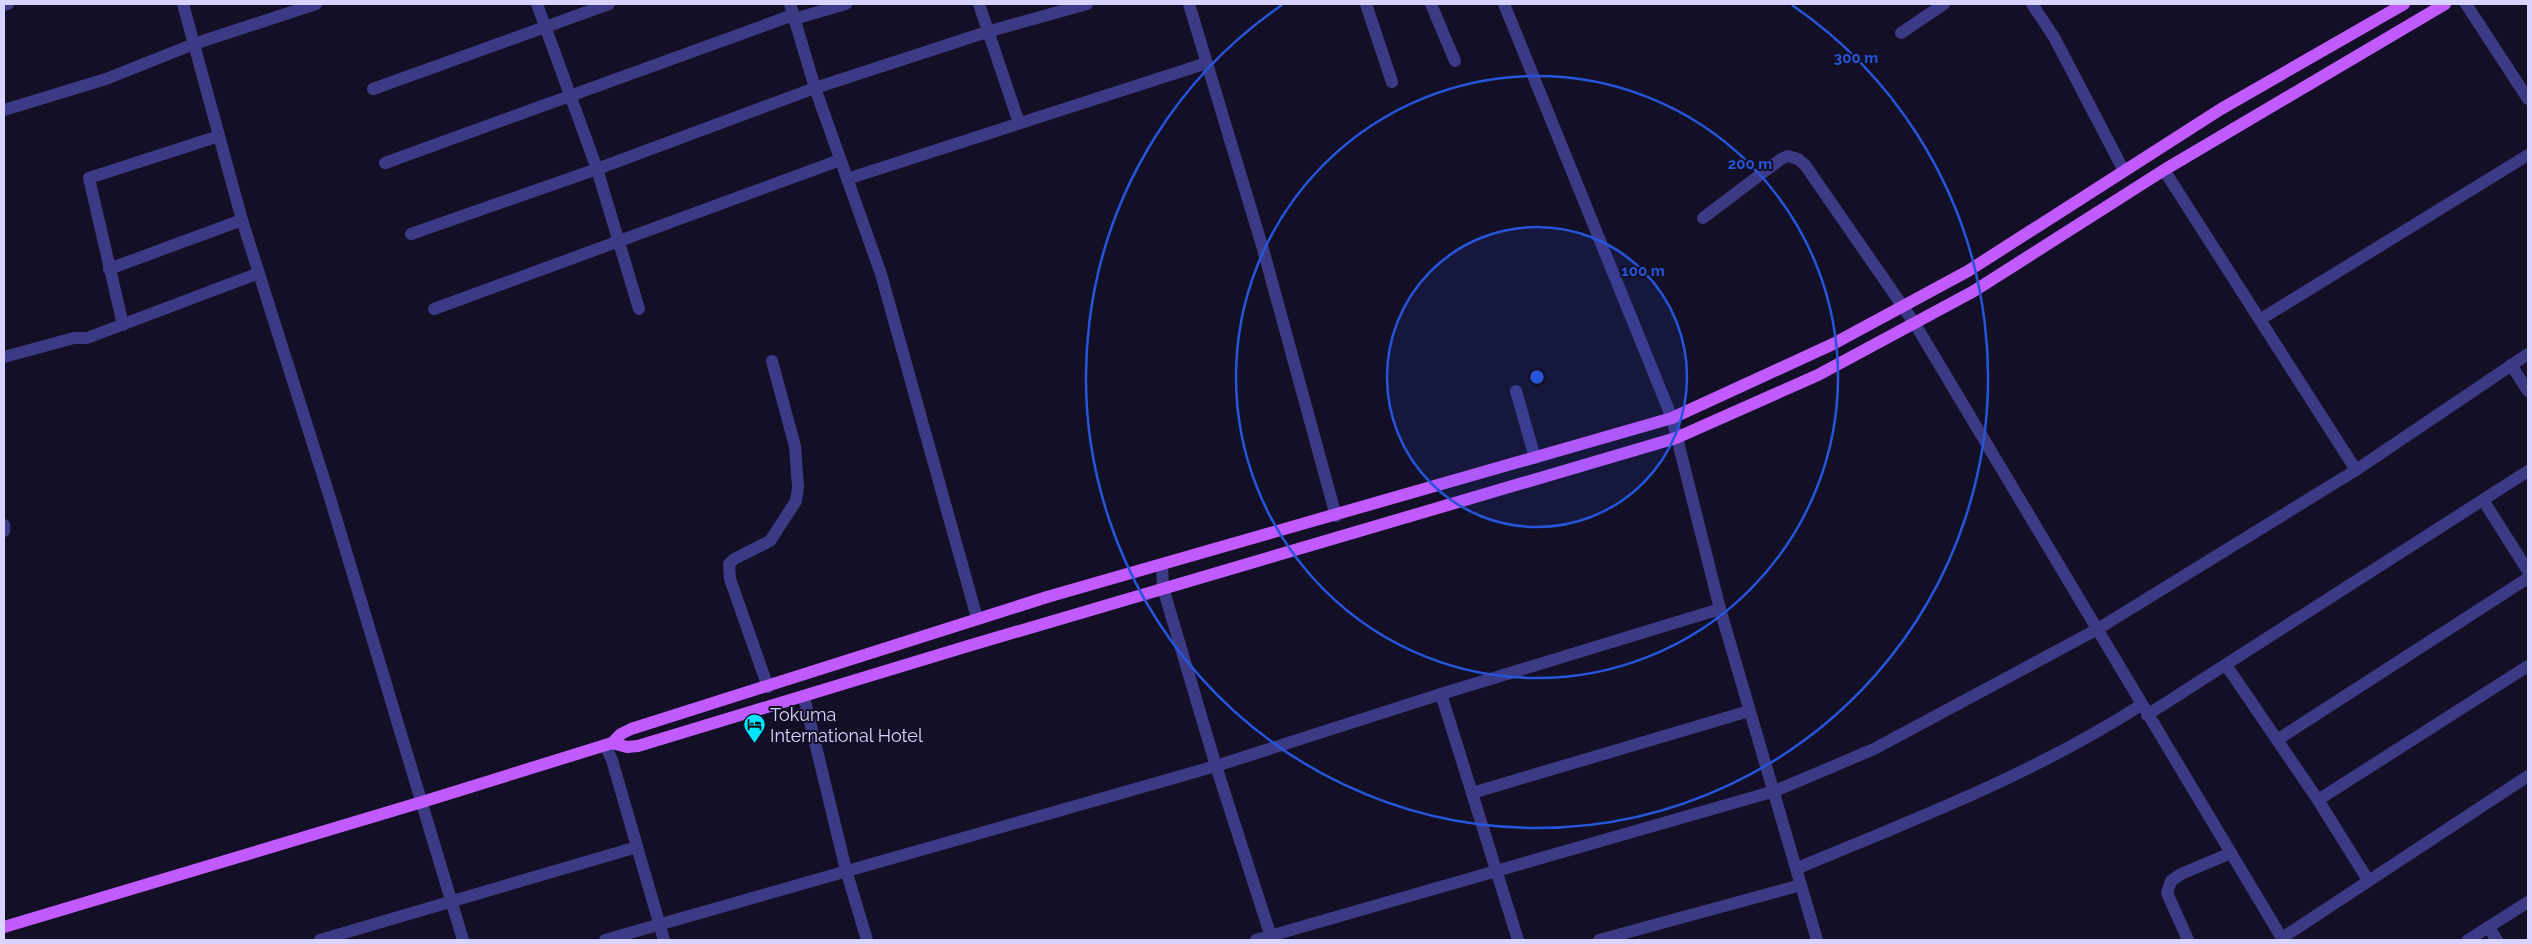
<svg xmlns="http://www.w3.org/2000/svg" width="2532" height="944" font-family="Raleway,sans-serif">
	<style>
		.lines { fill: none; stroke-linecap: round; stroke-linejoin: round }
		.minor { stroke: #3d3a85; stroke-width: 12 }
		.major { stroke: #c25bff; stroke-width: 12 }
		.ring { fill: none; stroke: #2655da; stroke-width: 2.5 }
		.labels { text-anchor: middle; stroke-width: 4; stroke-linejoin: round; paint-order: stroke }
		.poi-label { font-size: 18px; fill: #d9d4ff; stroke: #130f26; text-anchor: start }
		.centre { fill: #2655da; stroke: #130f26; stroke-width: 2.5 }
		.ring-label { font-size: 15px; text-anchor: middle; font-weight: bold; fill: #2655da; stroke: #130f26; stroke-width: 4; stroke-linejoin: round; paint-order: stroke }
	</style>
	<rect width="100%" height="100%" fill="#130f26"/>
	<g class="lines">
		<g class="minor">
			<path d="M183,4L242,220L330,498L463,940"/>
			<path d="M537,4L597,169L639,309"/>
			<path d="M790,4L815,88L881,274L977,618"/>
			<path d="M979,4L1019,123"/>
			<path d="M1189,4L1263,249L1336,516"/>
			<path d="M1366,4L1392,82"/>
			<path d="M1431,4L1455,61"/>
			<path d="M1504,4L1672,418L1720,609L1817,940"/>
			<path d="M2032,4L2054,37L2124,171"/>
			<path d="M2466,4L2528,99"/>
			<path d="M4,5L8,4"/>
			<path d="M794,19L846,4"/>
			<path d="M1901,33L1944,4"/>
			<path d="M373,89L609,4"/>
			<path d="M4,110L106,79L194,44L316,4"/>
			<path d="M385,163L793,15"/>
			<path d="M2164,170L2356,470"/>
			<path d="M847,179L1207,63"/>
			<path d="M1703,218L1781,159L1788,156L1798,159L1805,165L1915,324L2283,940"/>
			<path d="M411,234L597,169L815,88L990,31L1087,4"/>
			<path d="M109,269L242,220"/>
			<path d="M434,309L840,160"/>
			<path d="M2261,319L2528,155"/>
			<path d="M123,325L89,178L219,136"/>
			<path d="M4,357L74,338H87L259,273"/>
			<path d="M2511,365L2528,391"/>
			<path d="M1516,391L1535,458"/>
			<path d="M2483,500L2528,571"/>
			<path d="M4,525V531"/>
			<path d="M1162,565L1163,588L1216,766L1272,940"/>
			<path d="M2226,665L2318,800L2368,880"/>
			<path d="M768,687L730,579L729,564L734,559L770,541L796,501L798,487L795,446L772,361"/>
			<path d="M1441,694L1518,940"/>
			<path d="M804,697L846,870L867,940"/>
			<path d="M2147,715L2528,471"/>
			<path d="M2277,740L2528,578"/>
			<path d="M605,745L612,760L664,940"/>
			<path d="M1472,793L1749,711"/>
			<path d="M2318,800L2528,666"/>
			<path d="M1798,868C1915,819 2034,774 2141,705"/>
			<path d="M2488,927L2497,940"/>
			<path d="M2282,938L2528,776"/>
			<path d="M320,940L637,847"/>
			<path d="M605,940L1216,766L1441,694L1720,609"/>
			<path d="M1256,940L1775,791L1874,749L2096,630L2356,470L2528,354"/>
			<path d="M1599,940L1801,885"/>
			<path d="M2188,940L2167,893L2171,881L2181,874L2231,853"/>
			<path d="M2468,940L2528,902"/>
		</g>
		<g class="major">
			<path d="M612,743L627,747L638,746L968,646L1676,438L1818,375L1974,291L2164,170L2445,4"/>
			<path d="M4,927L422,802L612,743L621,734L631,729L1047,597L1672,418L1833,344L1968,271L2221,109L2404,4"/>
		</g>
	</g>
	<circle cx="1537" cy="377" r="150" fill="#2655da" fill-opacity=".12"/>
	<g class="ring">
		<circle cx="1537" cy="377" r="150"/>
		<circle cx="1537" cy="377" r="301"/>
		<path d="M1792 5A451 451 0 1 1 1282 5"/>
	</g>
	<defs>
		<symbol id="hotel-pin" viewBox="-11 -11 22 30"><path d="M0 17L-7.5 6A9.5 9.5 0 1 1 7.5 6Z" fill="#00e5ff" stroke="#130f26"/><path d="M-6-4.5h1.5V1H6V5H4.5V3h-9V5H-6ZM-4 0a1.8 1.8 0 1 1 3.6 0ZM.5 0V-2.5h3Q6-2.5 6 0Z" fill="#111"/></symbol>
	</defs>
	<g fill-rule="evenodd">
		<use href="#hotel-pin" x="742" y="712" width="25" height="34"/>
	</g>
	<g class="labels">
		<g class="poi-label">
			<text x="770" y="721">Tokuma<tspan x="770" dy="21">International Hotel</tspan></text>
		</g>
	</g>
	<circle cx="1537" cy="377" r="8" class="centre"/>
	<g class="ring-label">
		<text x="1856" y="63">300 m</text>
		<text x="1750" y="169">200 m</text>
		<text x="1643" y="276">100 m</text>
	</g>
	<rect width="2532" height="944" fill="none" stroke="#d9d4ff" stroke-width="10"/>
</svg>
